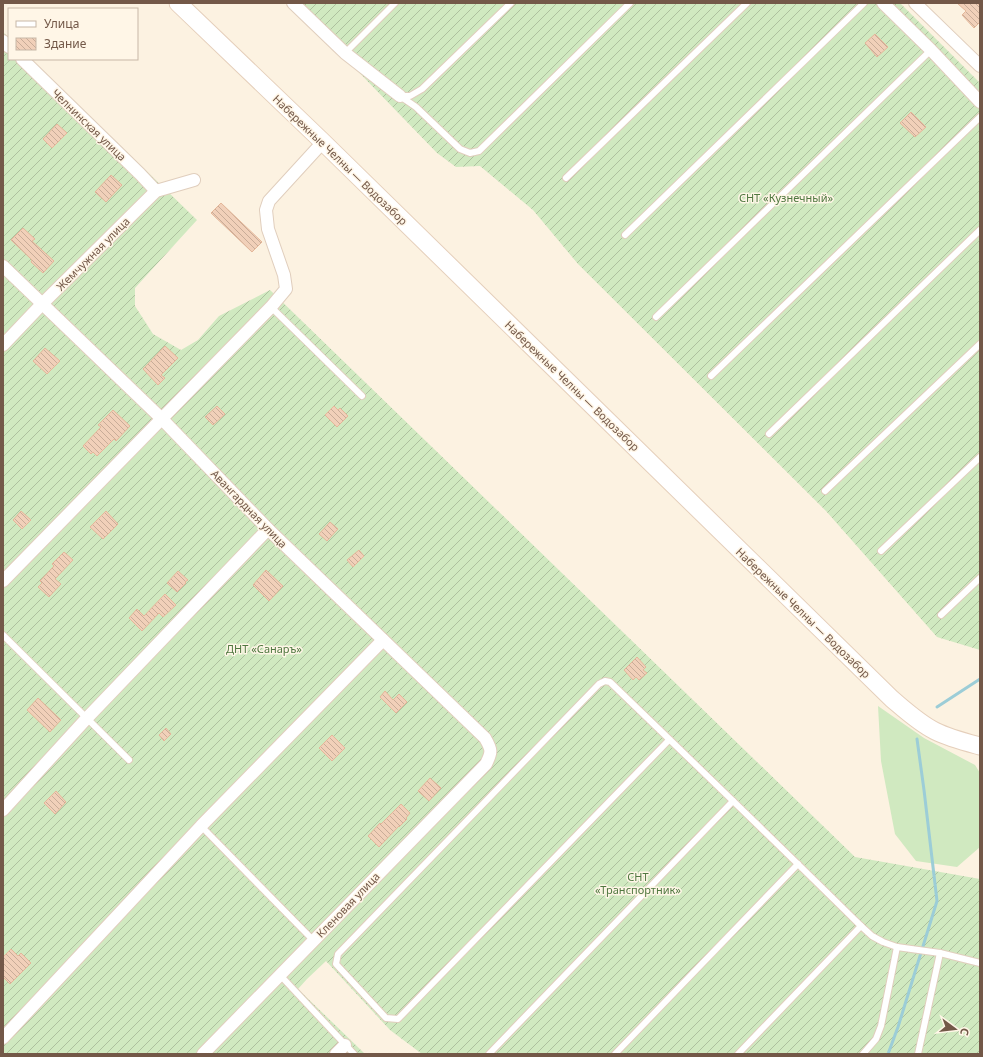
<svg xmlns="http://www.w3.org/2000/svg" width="983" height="1057" font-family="'Noto Sans',sans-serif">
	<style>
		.grass { fill: #d0e9c0 }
		.garden { fill: url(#garden-furrows) }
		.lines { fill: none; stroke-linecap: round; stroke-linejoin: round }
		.stream { stroke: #9ccdd7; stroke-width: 3 }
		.building { fill: url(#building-back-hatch); stroke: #e4b799 }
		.service-casing { stroke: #e0cebd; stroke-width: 8 }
		.minor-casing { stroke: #e0cebd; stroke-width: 14 }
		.secondary-casing { stroke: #e5cfbb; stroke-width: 19 }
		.service { stroke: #fff; stroke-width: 6 }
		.minor { stroke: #fff; stroke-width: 12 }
		.secondary { stroke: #fff; stroke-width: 17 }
		.labels { text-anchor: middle; stroke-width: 3; stroke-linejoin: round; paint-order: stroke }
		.street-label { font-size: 11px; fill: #735848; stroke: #fff6e7 }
		.park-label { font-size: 11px; fill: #507840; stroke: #fff6e7 }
	</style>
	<defs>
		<pattern id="garden-furrows" width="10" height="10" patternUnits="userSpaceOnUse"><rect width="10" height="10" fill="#d0e9c0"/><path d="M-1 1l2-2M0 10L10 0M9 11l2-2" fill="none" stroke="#adc09e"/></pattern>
		<pattern id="building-back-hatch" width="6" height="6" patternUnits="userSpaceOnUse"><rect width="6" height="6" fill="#f1d0b9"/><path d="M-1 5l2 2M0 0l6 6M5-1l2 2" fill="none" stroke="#c8ac98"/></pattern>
	</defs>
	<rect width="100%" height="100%" fill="#fcf2e1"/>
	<path class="grass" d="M878,706L924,738L975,765L980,773V847L957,867L916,861L895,834L881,761Z"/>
	<g class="garden">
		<path d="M289,3H900L980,83V650L937,637L826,511L578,264L533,210L480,166L456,167L437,153L346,59Z"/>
		<path d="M3,32L9,38V59H31L197,220L135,288V306L153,334L181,350L198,340L219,316L270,290L855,857L980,879V1054H422L390,1030L326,961L307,979L298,989L365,1054H3Z"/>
	</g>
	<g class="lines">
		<g class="stream">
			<path d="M937,707L980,679"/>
			<path d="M888,1054L898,1027L937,901L924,790L917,739"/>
		</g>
	</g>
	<g class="building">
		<path d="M957,3H977L980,6V22L974,28L962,15L966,11Z"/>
		<path d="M875,34L888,47L877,57L865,43Z"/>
		<path d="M911,112L926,127L915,137L900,123Z"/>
		<path d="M57,124L67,133L52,148L43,139Z"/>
		<path d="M111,175L122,185L106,202L95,192Z"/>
		<path d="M221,203L262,242L252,252L211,213Z"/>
		<path d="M23,228L35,239L32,241L54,261L43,273L31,262L32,260L11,240Z"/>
		<path d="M165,346L178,358L161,375L165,378L158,385L143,369Z"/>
		<path d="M45,348L60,361L47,374L33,361Z"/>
		<path d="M217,406L225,414L213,425L205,417Z"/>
		<path d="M334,406L338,410L340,408L348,416L337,427L325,415Z"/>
		<path d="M113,410L130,426L116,441L114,439L97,456L93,452L91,454L83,446L101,427L98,425Z"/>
		<path d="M21,511L31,520L22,529L13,520Z"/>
		<path d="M106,511L118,524L103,539L90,527Z"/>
		<path d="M330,522L338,529L327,541L319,534Z"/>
		<path d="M359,550L364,556L353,567L347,560Z"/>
		<path d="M64,552L73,560L55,579L61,584L49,597L38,587L42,583L40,581L54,566L52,564Z"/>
		<path d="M266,570L283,586L269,601L253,585Z"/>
		<path d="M178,571L188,580L185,582L186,583L177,592L167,583Z"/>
		<path d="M165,594L176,605L163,617L159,613L142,631L129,618L137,609L144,616Z"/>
		<path d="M637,657L646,667L643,670L647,673L639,680L636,677L633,680L624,670Z"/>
		<path d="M385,691L393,700L399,694L407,702L396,713L380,697Z"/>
		<path d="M38,698L61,720L50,732L27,710Z"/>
		<path d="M166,728L171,734L164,741L159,735Z"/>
		<path d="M332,735L345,748L332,761L319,748Z"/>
		<path d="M430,778L441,788L429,801L418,791Z"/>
		<path d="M56,791L66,802L55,814L44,803Z"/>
		<path d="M401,804L410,813L406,818L407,819L399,827V826L379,847L368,836L380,823L381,824Z"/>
		<path d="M11,949L18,956L21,953L31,963L10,984L3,977V957Z"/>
	</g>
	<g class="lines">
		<defs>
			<g id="service">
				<path d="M345,53L395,3"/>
				<path d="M400,96L416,107L460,149L470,153L479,151L630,3"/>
				<path d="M400,96H410L422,89L511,3"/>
				<path d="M566,178L747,3"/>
				<path d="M625,235L864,3"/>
				<path d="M271,307L362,396"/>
				<path d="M656,317L931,50"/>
				<path d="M711,376L980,117"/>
				<path d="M769,434L980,230"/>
				<path d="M825,491L980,344"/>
				<path d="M881,551L980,457"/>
				<path d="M941,615L980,578"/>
				<path d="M3,635L129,760"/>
				<path d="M669,740L398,1019L386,1018L336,964L338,954L599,684L605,681L610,682C694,763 778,844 861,926L872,936L883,942L897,947L940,953L980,963"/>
				<path d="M201,826L313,940"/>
				<path d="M280,975L354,1054"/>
				<path d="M489,1054L733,801"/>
				<path d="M615,1054L798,864"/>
				<path d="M738,1054L861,926"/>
				<path d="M863,1054L876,1039L881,1026L897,947"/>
				<path d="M918,1054L940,953"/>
			</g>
			<g id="minor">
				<path d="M293,3L345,53L400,96"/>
				<path d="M883,3L931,50L980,102"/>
				<path d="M915,3L980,66"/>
				<path d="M3,41L9,47"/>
				<path d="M22,59L140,174L156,191"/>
				<path d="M3,266L161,418L268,529L485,738C492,750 492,752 486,764L203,1054"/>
				<path d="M3,345L42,304L156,191L194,180"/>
				<path d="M3,581L271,307L286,289L284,275L268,229L266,210L269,201L323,142"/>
				<path d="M3,810L87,718L268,529"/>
				<path d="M3,1038L201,826L383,640"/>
				<path d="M336,1054L345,1045"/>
			</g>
			<path id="secondary" d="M178,3L323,142L892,699C905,710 919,723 935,731C949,738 965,742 980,746"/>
		</defs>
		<use href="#service" class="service-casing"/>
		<use href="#minor" class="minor-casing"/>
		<use href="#secondary" class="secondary-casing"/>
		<use href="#service" class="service"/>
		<use href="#minor" class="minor"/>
		<use href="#secondary" class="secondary"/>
	</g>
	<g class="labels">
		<g class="street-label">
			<text transform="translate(89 125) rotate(44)" y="4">Челнинская улица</text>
			<text transform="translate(340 160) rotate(44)" y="4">Набережные Челны — Водозабор</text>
			<text transform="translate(93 254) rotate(-45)" y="4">Жемчужная улица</text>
			<text transform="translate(572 386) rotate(44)" y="4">Набережные Челны — Водозабор</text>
			<text transform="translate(249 509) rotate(46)" y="4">Авангардная улица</text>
			<text transform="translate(803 613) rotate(44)" y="4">Набережные Челны — Водозабор</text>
			<text transform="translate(348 905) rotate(-46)" y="4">Кленовая улица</text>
		</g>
		<g class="park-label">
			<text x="786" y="202">СНТ «Кузнечный»</text>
			<text x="264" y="653">ДНТ «Санаръ»</text>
			<text x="638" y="881">СНТ<tspan x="638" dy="13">«Транспортник»</tspan></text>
		</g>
	</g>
	<rect width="983" height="1057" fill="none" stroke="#735848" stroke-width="8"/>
	<rect x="8" y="8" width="130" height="52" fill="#fff6e7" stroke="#c7b7a7"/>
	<rect x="16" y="21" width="20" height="6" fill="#ffffff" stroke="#c7b7a7"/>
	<text x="44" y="28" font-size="12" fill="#735848">Улица</text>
	<rect x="16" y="38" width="20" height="12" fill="url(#building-back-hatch)" stroke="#c7b7a7"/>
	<text x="44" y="48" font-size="12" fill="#735848">Здание</text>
	<g transform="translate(955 1029) rotate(105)" stroke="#fff6e7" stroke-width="3" paint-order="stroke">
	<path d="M0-3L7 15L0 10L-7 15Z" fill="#735848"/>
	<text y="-6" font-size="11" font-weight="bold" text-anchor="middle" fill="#735848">С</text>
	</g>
</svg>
